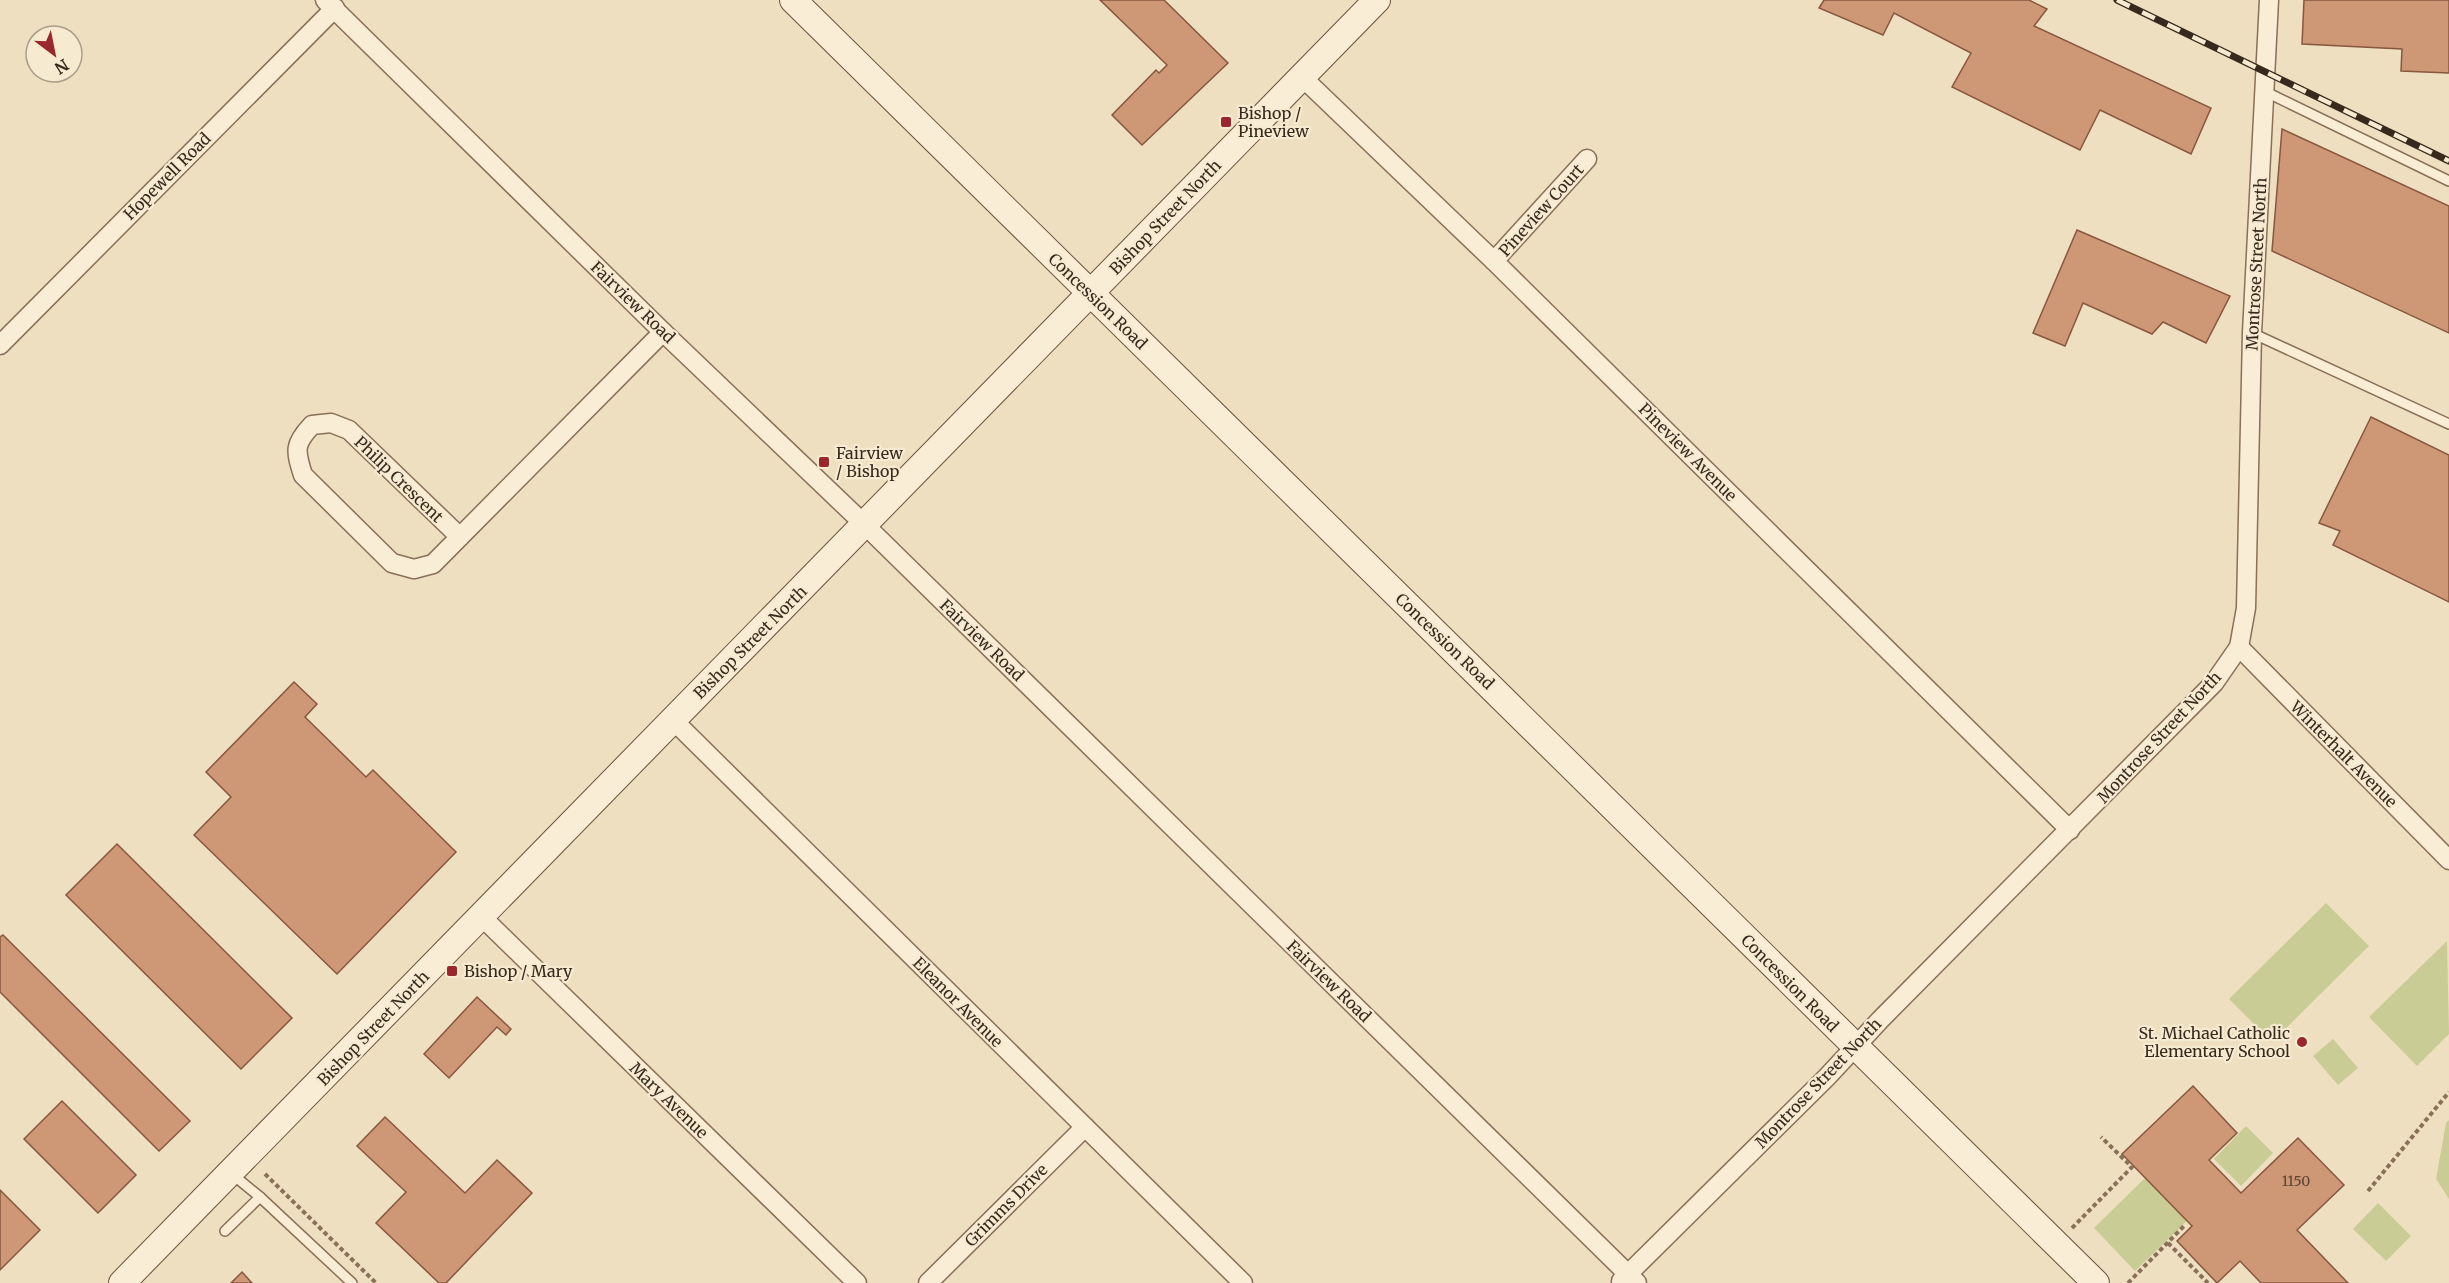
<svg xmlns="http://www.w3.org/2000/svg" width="2449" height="1283" font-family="Merriweather,serif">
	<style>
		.green { fill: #c9cd95 }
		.building { fill: #ce9776; stroke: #88583e; stroke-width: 1.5 }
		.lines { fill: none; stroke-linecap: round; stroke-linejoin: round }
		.lane-casing { stroke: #897058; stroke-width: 12 }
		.street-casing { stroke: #897058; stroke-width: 21 }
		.secondary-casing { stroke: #6a513c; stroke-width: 28 }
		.path { stroke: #897058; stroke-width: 4; stroke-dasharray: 4.5 3; stroke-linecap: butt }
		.lane { stroke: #f9edd5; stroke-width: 9 }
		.street { stroke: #f9edd5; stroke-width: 18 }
		.secondary { stroke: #f9edd5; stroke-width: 26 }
		.rail-casing { stroke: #38291d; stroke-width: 7 }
		.rail { stroke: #f6ead1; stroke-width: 4.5; stroke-dasharray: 14; stroke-linecap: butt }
		.poi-dot { fill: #99272d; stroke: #f6ead1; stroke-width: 2 }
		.labels { text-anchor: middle; stroke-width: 4.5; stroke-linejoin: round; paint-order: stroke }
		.number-label { font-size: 14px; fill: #5e4433 }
		.poi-label { font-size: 16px; fill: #38291d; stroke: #f6ead1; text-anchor: start }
		.street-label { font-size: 16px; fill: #38291d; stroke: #f6ead1 }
	</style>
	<rect width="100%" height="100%" fill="#efdfc1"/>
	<g class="green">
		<path d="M2326,903L2369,946L2272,1042L2229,999Z"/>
		<path d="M2447,941L2449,1034L2417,1066L2369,1017Z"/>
		<path d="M2333,1039L2358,1068L2338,1085L2313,1056Z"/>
		<path d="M2449,1120V1199L2436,1179L2446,1123Z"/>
		<path d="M2246,1126L2273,1153L2241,1186L2214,1159Z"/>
		<path d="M2145,1178L2187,1221L2135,1271L2094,1228Z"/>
		<path d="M2378,1203L2411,1236L2386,1261L2353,1229Z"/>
	</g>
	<g class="building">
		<path d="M1100,0H1164L1228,63L1142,145L1112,115L1156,70L1159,73L1167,65Z"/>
		<path d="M1824,0H2029L2047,9L2034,26L2211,108L2191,154L2100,110L2080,150L1952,87L1971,53L1894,13L1883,35L1819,8Z"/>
		<path d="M2304,0H2449V73L2401,71L2402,49L2302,44Z"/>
		<path d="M2282,129L2449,206V333L2272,251Z"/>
		<path d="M2077,230L2230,296L2206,343L2163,322L2152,334L2083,303L2065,346L2033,333Z"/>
		<path d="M2371,417L2449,455V602L2333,545L2340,531L2319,523Z"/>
		<path d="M294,682L317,704L305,717L366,777L373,770L456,852L337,974L194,835L231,797L206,772Z"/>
		<path d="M117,844L292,1018L241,1069L66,895Z"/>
		<path d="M3,935L190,1121L159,1151L0,992V937Z"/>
		<path d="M477,997L511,1029L506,1035L497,1027L449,1078L424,1054Z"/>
		<path d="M2193,1086L2237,1133L2209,1160L2241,1193L2298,1138L2344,1185L2297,1230L2348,1283H2261L2240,1261L2217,1283L2177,1241L2192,1226L2122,1154Z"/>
		<path d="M62,1101L136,1175L98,1213L24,1139Z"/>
		<path d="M385,1117L465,1193L497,1160L532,1193L446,1283H439L376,1223L406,1192L357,1146Z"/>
		<path d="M0,1190L40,1230L0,1270Z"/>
		<path d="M242,1272L252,1283H231Z"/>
	</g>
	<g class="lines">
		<defs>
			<g id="lane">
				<path d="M2264,91L2449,181"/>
				<path d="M2252,333L2449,424"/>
				<path d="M232,1174L260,1197L352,1283"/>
				<path d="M225,1231L260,1197"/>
			</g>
			<g id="street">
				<path d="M325,0L663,332L865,525L1637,1283"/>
				<path d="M1302,77L1494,261L2070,830"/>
				<path d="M1494,261L1587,159"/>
				<path d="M0,345L335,8"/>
				<path d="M460,537L349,430L331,423L312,425C294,444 295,450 303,475L392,563L414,569L433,564L663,332"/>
				<path d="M2239,647L2449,860"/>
				<path d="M673,720L1243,1283"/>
				<path d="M481,916L857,1283"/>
				<path d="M1621,1281L1827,1077L1880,1020L2214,683L2239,647L2246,608L2252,333L2269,0"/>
				<path d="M928,1283L1085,1127"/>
			</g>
			<g id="secondary">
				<path d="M793,0L2096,1283"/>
				<path d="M122,1283L1377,0"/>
			</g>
		</defs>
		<use href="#lane" class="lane-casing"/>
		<use href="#street" class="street-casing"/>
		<use href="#secondary" class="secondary-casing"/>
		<g class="path">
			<path d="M265,1174L376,1283"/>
			<path d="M2368,1191L2449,1092"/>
			<path d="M2072,1228L2132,1167L2101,1137"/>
			<path d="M2168,1243L2208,1283"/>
			<path d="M2128,1283L2185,1225"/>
		</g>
		<use href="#lane" class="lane"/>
		<use href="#street" class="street"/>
		<use href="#secondary" class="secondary"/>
		<defs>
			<path id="rail" d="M2117,0L2449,161"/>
		</defs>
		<use href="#rail" class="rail-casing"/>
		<use href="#rail" class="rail"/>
	</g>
	<g class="poi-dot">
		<rect x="1220" y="116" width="12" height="12" rx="3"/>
		<rect x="818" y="456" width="12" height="12" rx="3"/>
		<rect x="446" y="965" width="12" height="12" rx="3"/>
		<circle cx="2302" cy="1042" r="6"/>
	</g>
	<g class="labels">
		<g class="number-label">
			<text x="2296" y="1186">1150</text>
		</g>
		<g class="poi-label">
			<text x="1238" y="119">Bishop /<tspan x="1238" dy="18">Pineview</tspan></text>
			<text x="836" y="459">Fairview<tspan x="836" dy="18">/ Bishop</tspan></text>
			<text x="464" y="977">Bishop / Mary</text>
			<text x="2290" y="1039" text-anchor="end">St. Michael Catholic<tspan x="2290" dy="18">Elementary School</tspan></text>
		</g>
		<g class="street-label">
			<text transform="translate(167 176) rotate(-45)" y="6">Hopewell Road</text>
			<text transform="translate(1541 210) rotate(-48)" y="6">Pineview Court</text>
			<text transform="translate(1165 217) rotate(-46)" y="6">Bishop Street North</text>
			<text transform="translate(2256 264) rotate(-87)" y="6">Montrose Street North</text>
			<text transform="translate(1098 301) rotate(44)" y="6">Concession Road</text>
			<text transform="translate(633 302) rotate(44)" y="6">Fairview Road</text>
			<text transform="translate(1688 452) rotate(45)" y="6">Pineview Avenue</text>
			<text transform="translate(399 479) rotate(44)" y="6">Philip Crescent</text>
			<text transform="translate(982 640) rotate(44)" y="6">Fairview Road</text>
			<text transform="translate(1445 641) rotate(44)" y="6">Concession Road</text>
			<text transform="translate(750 642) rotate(-45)" y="6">Bishop Street North</text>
			<text transform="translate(2159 737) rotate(-47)" y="6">Montrose Street North</text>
			<text transform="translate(2344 754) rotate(45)" y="6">Winterhalt Avenue</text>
			<text transform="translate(1329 981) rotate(44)" y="6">Fairview Road</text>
			<text transform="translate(1790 983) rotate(45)" y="6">Concession Road</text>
			<text transform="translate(958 1002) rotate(45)" y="6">Eleanor Avenue</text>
			<text transform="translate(373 1028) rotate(-46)" y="6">Bishop Street North</text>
			<text transform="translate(1818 1083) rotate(-46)" y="6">Montrose Street North</text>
			<text transform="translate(669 1100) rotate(44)" y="6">Mary Avenue</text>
			<text transform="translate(1006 1205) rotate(-45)" y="6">Grimms Drive</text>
		</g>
	</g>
	<g transform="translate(54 54) rotate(148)"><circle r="28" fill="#f6ead1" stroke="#aa9d89" stroke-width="1.5"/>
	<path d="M0-4.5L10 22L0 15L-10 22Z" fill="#99272d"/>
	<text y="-9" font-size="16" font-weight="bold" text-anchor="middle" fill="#38291d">N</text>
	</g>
</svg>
